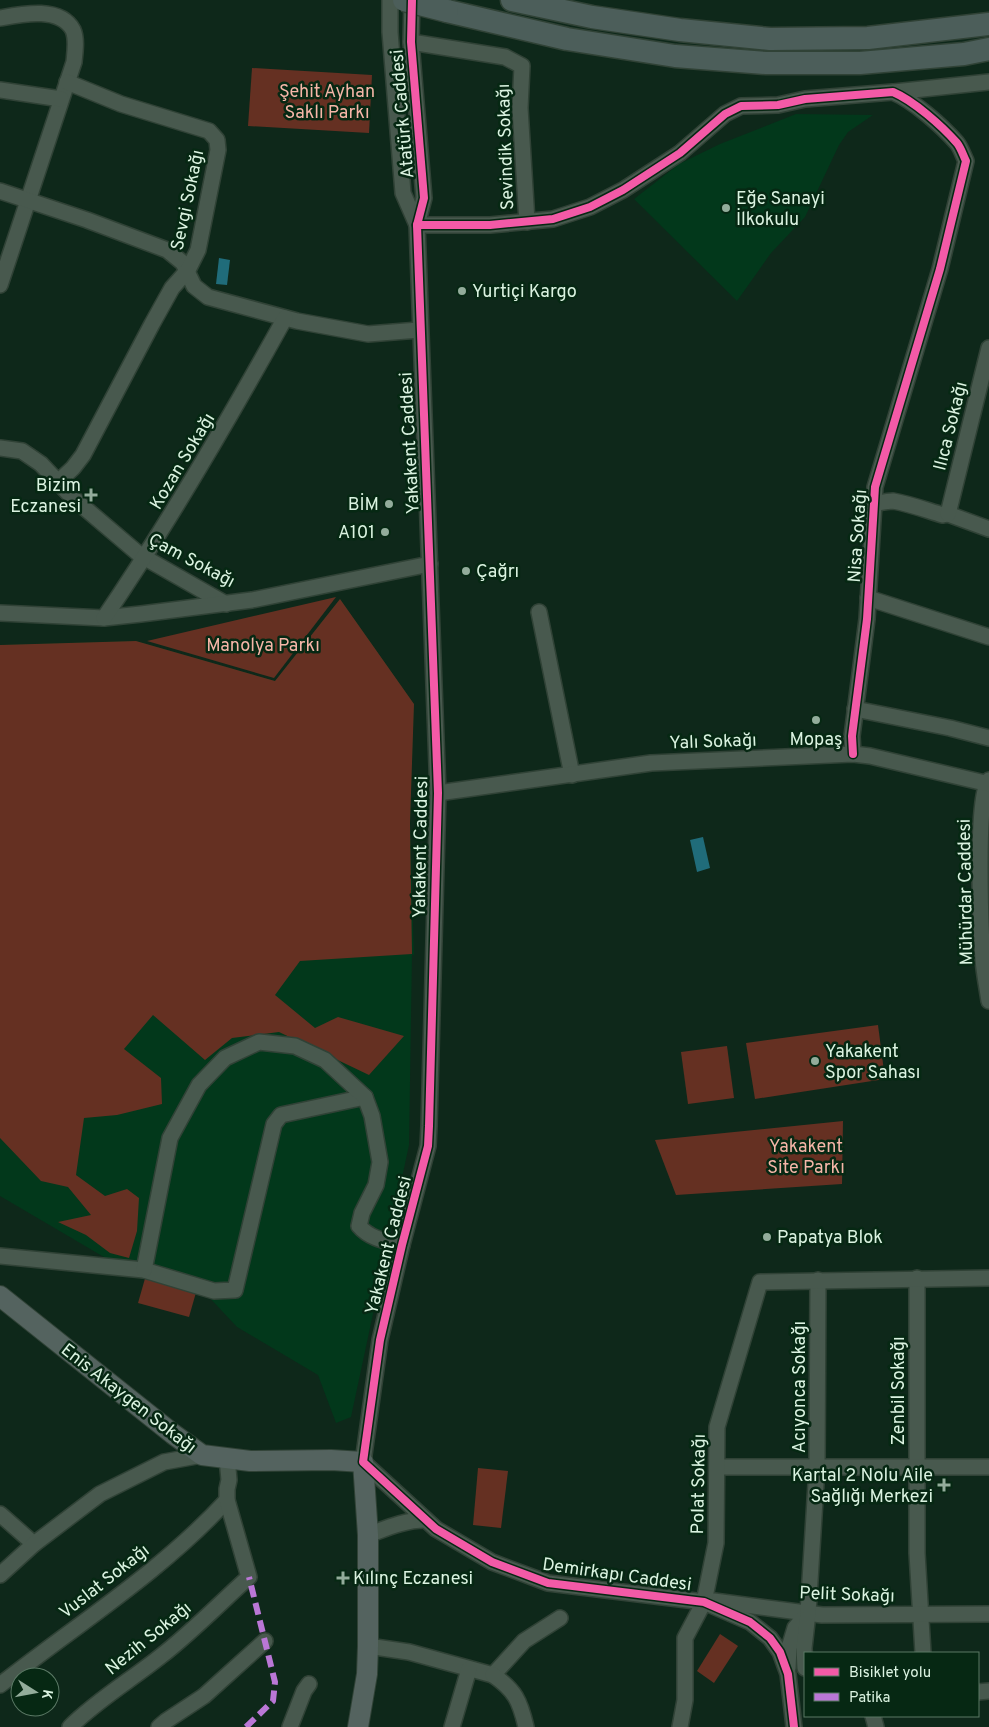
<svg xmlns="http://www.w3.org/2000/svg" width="989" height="1727" font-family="Overpass,sans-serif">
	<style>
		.built { fill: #02381b }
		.green { fill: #653022 }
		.water { fill: #206c7a }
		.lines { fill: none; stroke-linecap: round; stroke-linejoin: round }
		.minor-casing { stroke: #304236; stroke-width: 18 }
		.major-casing { stroke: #304236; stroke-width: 22 }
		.highway-casing { stroke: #304236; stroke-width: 25 }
		.minor { stroke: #48594e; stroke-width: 15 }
		.major { stroke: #54635f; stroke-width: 20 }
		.highway { stroke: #4c5e5a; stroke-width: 22 }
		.highway-bridge-casing { stroke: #304236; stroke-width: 25; stroke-linecap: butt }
		.highway-bridge { stroke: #4c5e5a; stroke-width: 22 }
		.quiet { stroke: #ba77d6; stroke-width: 6; stroke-dasharray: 12 6; stroke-linecap: butt }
		.cycleway-casing { stroke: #062813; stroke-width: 11 }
		.cycleway { stroke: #f35aa7; stroke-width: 8 }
		.poi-dot { fill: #93ac9b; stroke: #062813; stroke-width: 2 }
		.labels { text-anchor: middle; stroke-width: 5; stroke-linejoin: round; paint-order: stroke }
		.park-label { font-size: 18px; fill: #f6b6a8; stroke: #062813 }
		.street-label { font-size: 18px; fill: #dbf3e1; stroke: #062813 }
		.poi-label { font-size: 18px; fill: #dbf3e1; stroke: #062813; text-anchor: start }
	</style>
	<rect width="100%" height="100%" fill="#0e281a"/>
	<g class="built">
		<path d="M796,114L873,115L848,132L839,145L805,217L771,253L737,301L634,199L679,164L720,144Z"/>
		<path d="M340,599L414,704L410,823L414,956L412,954L409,1145L351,1417L336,1423L318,1375L237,1327L191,1278L126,1270L0,1196V645L136,641L275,681Z"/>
	</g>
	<g class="green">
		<path d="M252,68L372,75L369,133L248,126Z"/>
		<path d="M336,597L274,678L147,641Z"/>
		<path d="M340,599L414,704L410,823L412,954L300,961L275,995L315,1028L338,1017L404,1036L369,1075L279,1032L232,1038L205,1060L153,1015L124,1049L161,1078L162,1104L117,1115L84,1118L76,1175L105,1196L127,1189L139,1198L137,1231L129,1258L110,1253L86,1235L58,1222L91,1215L68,1187L41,1181L0,1138V645L136,641L275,681Z"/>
		<path d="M878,1025L885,1079L755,1099L746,1043Z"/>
		<path d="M727,1046L734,1098L688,1104L681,1052Z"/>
		<path d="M843,1121L842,1184L676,1195L655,1140Z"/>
		<path d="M146,1275L197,1289L189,1317L138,1303Z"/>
		<path d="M478,1468L508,1471L501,1528L473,1525Z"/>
		<path d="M720,1634L738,1646L714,1683L697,1671Z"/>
	</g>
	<g class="water">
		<path d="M219,258L230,260L227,285L216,284Z"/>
		<path d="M703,837L710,868L697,872L690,840Z"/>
	</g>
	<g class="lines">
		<defs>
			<g id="minor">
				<path d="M390,0V32L403,193L417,225"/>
				<path d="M412,0L411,42L424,198L417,225L438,793L429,1126L428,1146L402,1245L380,1340L363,1462L436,1529L492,1562L548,1583L704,1602L750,1622L770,1638L780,1652L788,1674L794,1727"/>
				<path d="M0,18C22,14 60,6 73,30C77,39 75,52 74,62L0,285"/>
				<path d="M411,42L505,57L522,66L520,108L527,222"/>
				<path d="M0,90L61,99"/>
				<path d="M894,92L989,82"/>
				<path d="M0,191L87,220L167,250L183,263L194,286L208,297L297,321L368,334L419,330"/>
				<path d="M417,225H490L553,219L590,207L623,190L680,153L725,114L741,106L778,105L805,99L893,92C914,101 942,126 957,143C961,148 963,155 966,161L940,269L875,487L867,619L852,736L853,754"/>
				<path d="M0,448L22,451L41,464L73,498L140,555L226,604"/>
				<path d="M58,482L73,468L83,455L152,324L172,288L188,270L198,250L218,150L217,140L209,131L121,104L67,82"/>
				<path d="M873,504C879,503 887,501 893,501C910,504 926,510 943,515L948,514L989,529"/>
				<path d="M948,514L989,348"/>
				<path d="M868,598L989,637"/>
				<path d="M539,612L572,775"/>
				<path d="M0,613L104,618L141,614L252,600L430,564"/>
				<path d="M104,618C170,521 228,421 285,318"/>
				<path d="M855,709L950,728L989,738"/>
				<path d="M989,780C975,796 981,933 983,959C984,973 987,987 989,1001"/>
				<path d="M438,793L651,763L853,754L870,756L989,784"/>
				<path d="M0,1256L144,1270L214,1291L235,1290L274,1124L281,1115L365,1097"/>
				<path d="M144,1270L170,1138L199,1085L225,1058L259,1042L295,1046L325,1060L365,1097L372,1116L380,1162L376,1185L362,1213L359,1226C370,1239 386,1241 402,1245"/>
				<path d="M917,1278V1553L923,1653"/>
				<path d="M718,1467H989"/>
				<path d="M0,1514L34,1544"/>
				<path d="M368,1535C387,1528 405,1520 425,1520"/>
				<path d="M0,1575L34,1544L100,1494L164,1462L202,1455"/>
				<path d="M714,1601L822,1615L989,1614"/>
				<path d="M368,1646L409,1652L493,1675L524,1641L560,1618"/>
				<path d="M788,1668L789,1648L795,1628L808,1613"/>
				<path d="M805,1668L804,1648L808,1613L817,1467L818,1280"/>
				<path d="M493,1675C515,1690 520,1701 526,1727"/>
				<path d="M0,1685C76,1625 161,1572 227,1500"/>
				<path d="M978,1692L989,1691"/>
				<path d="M873,1716L876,1727"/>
				<path d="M70,1727C97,1700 131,1680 161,1656C192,1632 220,1603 249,1577L227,1500V1489L229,1480L227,1458"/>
				<path d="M159,1727L166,1721L204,1696L265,1641"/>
				<path d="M290,1727L304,1691L309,1684"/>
				<path d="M452,1727L469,1669"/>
				<path d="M680,1727L685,1700V1638L704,1602L716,1543L717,1427L760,1282L989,1278"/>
			</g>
			<path id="major" d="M0,1296L173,1434L202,1455L250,1461L331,1460L363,1462L368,1535V1646L367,1674L358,1727"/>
			<g id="highway">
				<path d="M512,0L592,17L680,30L770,39L868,38L989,24"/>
				<path d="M447,11L567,39L675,56L766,63H860L964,54L989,49"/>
			</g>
		</defs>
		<use href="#minor" class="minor-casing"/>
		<use href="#major" class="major-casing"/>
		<use href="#highway" class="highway-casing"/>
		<use href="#minor" class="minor"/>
		<use href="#major" class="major"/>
		<use href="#highway" class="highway"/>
		<defs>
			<path id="highway-bridge" d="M404,0L447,11"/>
		</defs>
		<use href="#highway-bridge" class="highway-bridge-casing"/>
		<use href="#highway-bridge" class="highway-bridge"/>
		<path class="quiet" d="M246,1727L273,1701L275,1682L249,1577"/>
		<defs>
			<g id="cycleway">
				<path d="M412,0L411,42L424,198L417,225L438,793L429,1126L428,1146L402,1245L380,1340L363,1462L436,1529L492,1562L548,1583L704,1602L750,1622L770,1638L780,1652L788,1674L794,1727"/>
				<path d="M417,225H490L553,219L590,207L623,190L680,153L725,114L741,106L778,105L805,99L893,92C914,101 942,126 957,143C961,148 963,155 966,161L940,269L875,487L867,619L852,736L853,754"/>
			</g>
		</defs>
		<use href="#cycleway" class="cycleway-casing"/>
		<use href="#cycleway" class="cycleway"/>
	</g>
	<g class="poi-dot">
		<circle cx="726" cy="208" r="5"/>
		<circle cx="462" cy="291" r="5"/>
		<path d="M88.5 487.5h5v5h5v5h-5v5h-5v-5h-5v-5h5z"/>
		<circle cx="389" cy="504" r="5"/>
		<circle cx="385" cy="532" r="5"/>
		<circle cx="466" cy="571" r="5"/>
		<circle cx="816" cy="720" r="5"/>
		<circle cx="815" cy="1061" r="5"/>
		<circle cx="767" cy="1237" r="5"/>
		<path d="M941.5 1477.5h5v5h5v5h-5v5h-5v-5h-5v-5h5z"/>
		<path d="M340.5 1570.5h5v5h5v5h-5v5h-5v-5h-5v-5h5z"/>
	</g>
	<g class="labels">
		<g class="park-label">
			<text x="327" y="97">Şehit Ayhan<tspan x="327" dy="21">Saklı Parkı</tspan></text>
			<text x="263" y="651">Manolya Parkı</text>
			<text x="806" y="1152">Yakakent<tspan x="806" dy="21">Site Parkı</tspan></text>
		</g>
		<g class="street-label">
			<text transform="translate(402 114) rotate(-95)" y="6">Atatürk Caddesi</text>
			<text transform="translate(505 147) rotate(-92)" y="6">Sevindik Sokağı</text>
			<text transform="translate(187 200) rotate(-78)" y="6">Sevgi Sokağı</text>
			<text transform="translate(950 426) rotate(-76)" y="6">Ilıca Sokağı</text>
			<text transform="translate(409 443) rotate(-93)" y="6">Yakakent Caddesi</text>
			<text transform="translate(182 461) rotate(-59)" y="6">Kozan Sokağı</text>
			<text transform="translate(857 536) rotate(-86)" y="6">Nisa Sokağı</text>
			<text transform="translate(192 560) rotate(28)" y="6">Çam Sokağı</text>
			<text transform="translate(713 741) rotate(-2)" y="6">Yalı Sokağı</text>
			<text transform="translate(420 847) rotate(-89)" y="6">Yakakent Caddesi</text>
			<text transform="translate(965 892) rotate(-91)" y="6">Mühürdar Caddesi</text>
			<text transform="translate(388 1245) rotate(-76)" y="6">Yakakent Caddesi</text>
			<text transform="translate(799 1387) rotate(-90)" y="6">Acıyonca Sokağı</text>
			<text transform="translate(898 1391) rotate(-90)" y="6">Zenbil Sokağı</text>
			<text transform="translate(129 1398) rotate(38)" y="6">Enis Akaygen Sokağı</text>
			<text transform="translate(698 1484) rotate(-89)" y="6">Polat Sokağı</text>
			<text transform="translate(617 1574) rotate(8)" y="6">Demirkapı Caddesi</text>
			<text transform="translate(104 1581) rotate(-38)" y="6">Vuslat Sokağı</text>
			<text transform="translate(847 1594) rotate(2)" y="6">Pelit Sokağı</text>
			<text transform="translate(148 1638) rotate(-39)" y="6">Nezih Sokağı</text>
		</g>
		<g class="poi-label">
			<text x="736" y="204">Eğe Sanayi<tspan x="736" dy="21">İlkokulu</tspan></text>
			<text x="472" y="297">Yurtiçi Kargo</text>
			<text x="81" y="491" text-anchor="end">Bizim<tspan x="81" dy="21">Eczanesi</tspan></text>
			<text x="379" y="510" text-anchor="end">BİM</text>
			<text x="375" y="538" text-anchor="end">A101</text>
			<text x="476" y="577">Çağrı</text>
			<text x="816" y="745" text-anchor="middle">Mopaş</text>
			<text x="825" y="1057">Yakakent<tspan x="825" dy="21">Spor Sahası</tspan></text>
			<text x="777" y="1243">Papatya Blok</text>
			<text x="933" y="1481" text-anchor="end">Kartal 2 Nolu Aile<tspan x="933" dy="21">Sağlığı Merkezi</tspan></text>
			<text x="353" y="1584">Kılınç Eczanesi</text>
		</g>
	</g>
	<rect x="804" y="1652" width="175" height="65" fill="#062813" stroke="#5b7965"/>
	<rect x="814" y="1668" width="25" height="8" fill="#f35aa7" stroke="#5b7965"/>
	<text x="849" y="1677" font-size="15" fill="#dbf3e1">Bisiklet yolu</text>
	<rect x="814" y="1693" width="25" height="8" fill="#ba77d6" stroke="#5b7965"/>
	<text x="849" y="1702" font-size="15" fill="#dbf3e1">Patika</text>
	<g transform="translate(35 1692) rotate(101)"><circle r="24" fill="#062813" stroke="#5b7965"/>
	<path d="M0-4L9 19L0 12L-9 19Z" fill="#93ac9b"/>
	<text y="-8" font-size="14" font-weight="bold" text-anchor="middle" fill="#dbf3e1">K</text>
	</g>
</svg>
